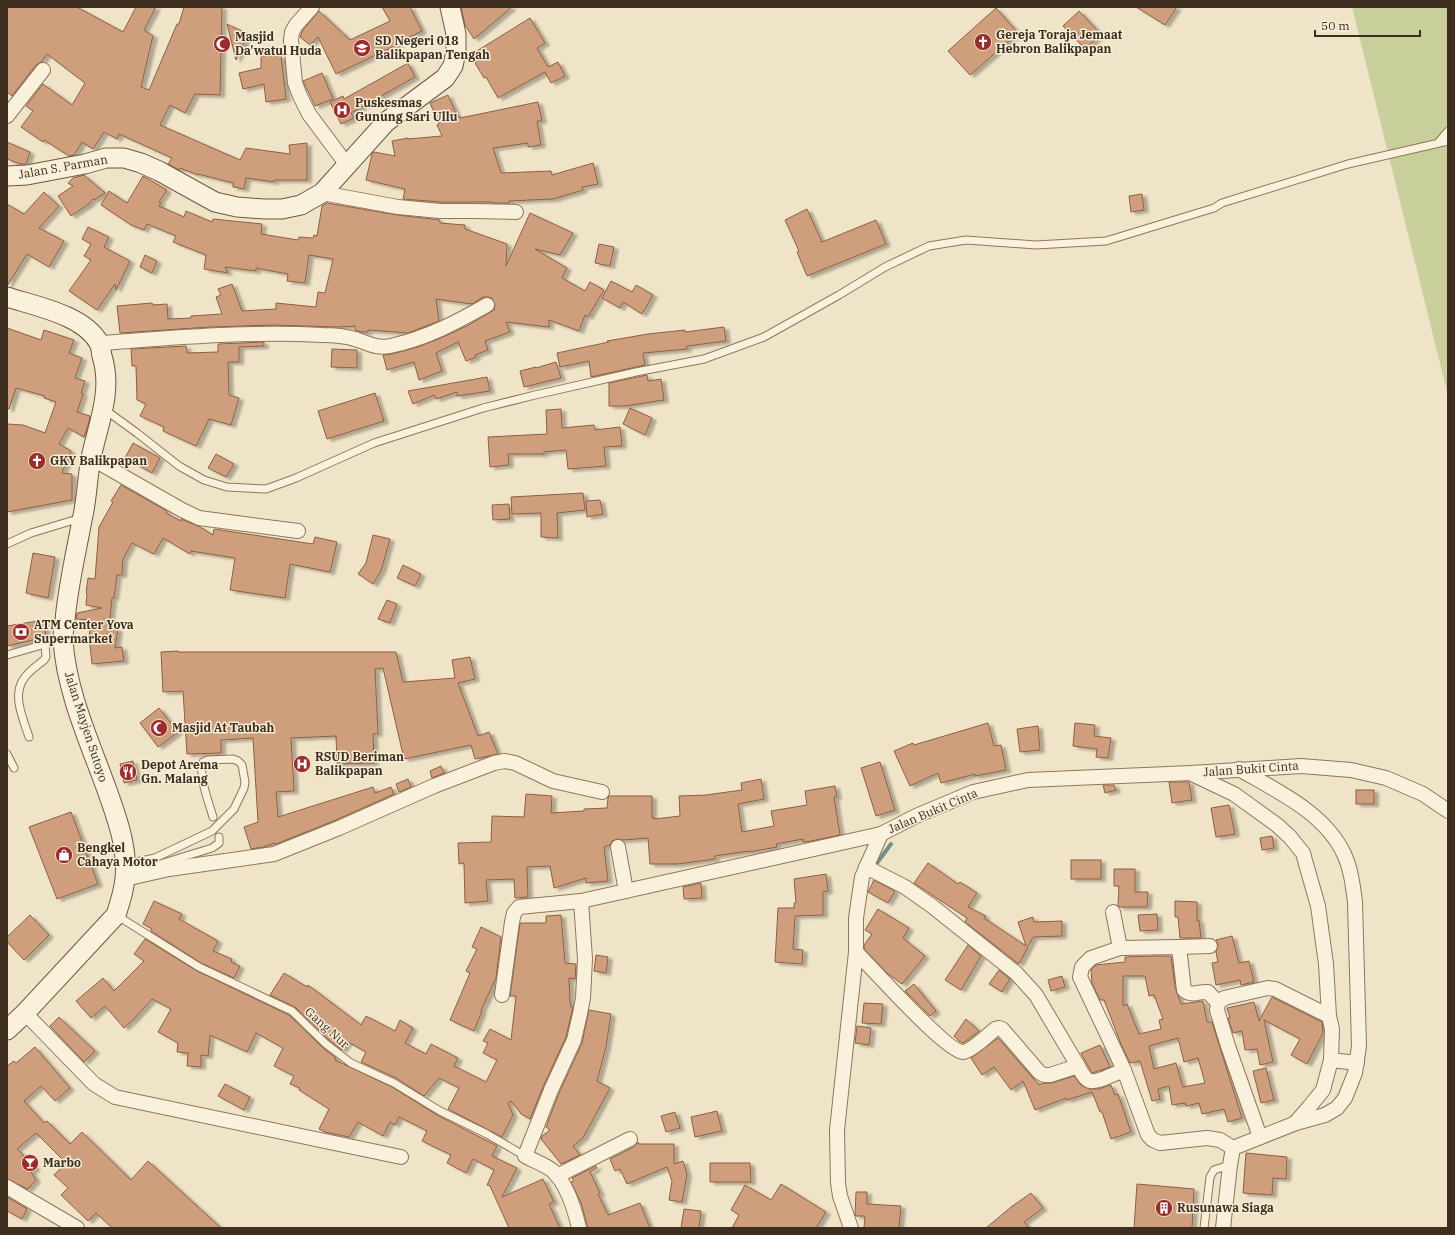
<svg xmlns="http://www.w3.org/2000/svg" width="1455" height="1235" font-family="'IBM Plex Serif',serif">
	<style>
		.green { fill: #c9cf9b }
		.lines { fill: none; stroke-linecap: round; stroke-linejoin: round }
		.stream { stroke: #6f938a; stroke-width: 4 }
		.building { fill: #cf9f7d; stroke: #8d5f41; fill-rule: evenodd; filter: url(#shadow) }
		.service-casing { stroke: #8d765c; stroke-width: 9 }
		.minor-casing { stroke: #8d765c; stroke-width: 16 }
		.secondary-casing { stroke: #6f573f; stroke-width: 21 }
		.service { stroke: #faf1dc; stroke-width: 7 }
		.minor { stroke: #faf1dc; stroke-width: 14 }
		.secondary { stroke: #faf1dc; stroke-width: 19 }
		.labels { text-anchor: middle; stroke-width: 3; stroke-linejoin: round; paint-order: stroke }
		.poi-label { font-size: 12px; font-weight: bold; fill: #3d2e20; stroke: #f7eed8; text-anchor: start }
		.street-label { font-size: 12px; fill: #3d2e20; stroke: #f7eed8 }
	</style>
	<defs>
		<filter id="shadow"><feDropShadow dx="4.5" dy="2.5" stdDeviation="1" flood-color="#0004"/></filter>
	</defs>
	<rect width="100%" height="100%" fill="#f0e4c8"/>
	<path class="green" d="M1352,7H1448V396Z"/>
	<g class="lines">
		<path class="stream" d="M874,867L891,844"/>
	</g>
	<g class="building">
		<path d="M7,7H77L123,32L136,7H156L144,30L153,36L141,87L149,90L177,24H179L184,7H222L220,95L195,94L185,113L170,105L160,125L240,160L246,148L290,154L289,145L307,143V180H274V182L246,178L244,189L233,187V183L198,174V175L180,168L179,170L168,164L172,158L119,134L117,139L104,132L93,149L82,142L74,155L69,156L44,140L43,142L21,127L33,111L26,106L43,84L72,105L85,83L47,54L41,62L36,65L12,96L7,92Z"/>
		<path d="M382,7H410L422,31L398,43L399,44L336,74L318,37L310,45L300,37L303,30L319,11L350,40L390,21Z"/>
		<path d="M461,7H512L474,39L465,25Z"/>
		<path d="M1136,7H1177L1165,25Z"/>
		<path d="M996,8L1018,33L970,75L948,51Z"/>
		<path d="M1079,11L1101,34L1085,49L1063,26Z"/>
		<path d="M530,18L545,43L537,48L548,67L558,62L565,76L551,83L545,72L498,98L486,77L484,78L475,63L476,62L472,54Z"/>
		<path d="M227,24L248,34L236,60Z"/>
		<path d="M261,56H281L285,89L286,99L266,102L264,84L243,89L239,73L261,68Z"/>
		<path d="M408,63L415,77L351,113L354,118L341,124L330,102L343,96L344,99Z"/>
		<path d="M322,73L333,99L315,106L303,81Z"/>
		<path d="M448,95L457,116L458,115L460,118L538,102L542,121H537L541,145L528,147V143L493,148L501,173L551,171L552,175L593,163L598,184L582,187L583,190L553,199L509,201V203H492V202H441L403,199L405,189L366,180L372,154L374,152L395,156L392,141L408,138V139L442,136L437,125L439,124L430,103Z"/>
		<path d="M7,142L30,152L26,164H20L7,159Z"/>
		<path d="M84,175L105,193L94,200L93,199L89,204L71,216L58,196L73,186L68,183L73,178Z"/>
		<path d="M143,176L167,190L159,202L161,203L159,206L184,217L186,211L212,222L213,219L262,224L261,234L298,240L299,237L313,238L314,235L317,236L322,206L327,203L397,215L440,220V223L465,225V229L507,244L506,266L530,213L573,233L560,255L535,249L567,268L562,278L585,291L590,282L604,290L588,317L585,315L579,331L549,320V327L506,322L510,332L485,341L488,350L475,355L476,357L466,361L458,342L436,353L442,371L419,380L414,362L387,370L383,355L392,354L418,347L443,337L467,326L494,310L495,305L492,298L488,297H483L472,304L436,299L439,321L408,333L368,330V332H361L355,330V326L339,327L273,325L210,327L120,333L117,306L152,303L153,305L167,304L168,319L191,318V316L222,314L216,297L221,295L218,289L232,284L242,311L276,309V303L316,307L318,292L325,293L333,259L309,255L305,283L287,281L288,274L256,268V271L225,267L228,273L204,269L206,255L173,242L176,236L147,224L144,230L131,225L101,205L109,191L127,203Z"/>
		<path d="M44,192L59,206L39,228L64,241L49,267L27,254L7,286V204L24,214Z"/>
		<path d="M1142,194L1144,210L1131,212L1129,196Z"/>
		<path d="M807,209L822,242L876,220L886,244L807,276L797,252L799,251L785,220Z"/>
		<path d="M88,227L109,237L104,247L130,261L116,290L115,284L97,310L69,291L91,260L84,256L91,244L82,239Z"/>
		<path d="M599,244L614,247L610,266L595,263Z"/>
		<path d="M145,255L157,261L152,273L140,267Z"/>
		<path d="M611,281L632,292L636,285L653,295L642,314L623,302L620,308L602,298Z"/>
		<path d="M724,327L726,341L687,346V349L643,353L645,365L591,377L589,361L560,367L557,353L609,342L607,341L648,334L685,330V332Z"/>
		<path d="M7,328L41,340L44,330L74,340L69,353L82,358L75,378L85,381L81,393L83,394L77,412L90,416L89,422L84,437L68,428L59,444L71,451L62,473L72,474V500L7,512V424L23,425L45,433L56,402L44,398L45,396L16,388L9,409H7Z"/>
		<path d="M264,342V346L239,347V362H228L229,395L239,398L231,425L209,419L196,446L163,431L164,427L140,416L146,404L137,400L136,366H132L131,349L186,346L187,353L218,352V344Z"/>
		<path d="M332,349L357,350V368L331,367Z"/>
		<path d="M556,362L561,378L524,387L520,371L536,367V368Z"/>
		<path d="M647,375L648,381L661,379L664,400L625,406H609V383Z"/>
		<path d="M487,377L490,391L457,396V392L436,399L434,395L413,404L408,391Z"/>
		<path d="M375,393L384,421L327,439L318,411Z"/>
		<path d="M630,408L652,418L645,435L623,424Z"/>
		<path d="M561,409L562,428L594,425L595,430L620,427L622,446L604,447L606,466L568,469L566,450L544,452V454H508L509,465L490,467L488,437L547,434L546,410Z"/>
		<path d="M133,443L160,458L152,473L125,458Z"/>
		<path d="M216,454L234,464L226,477L208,468Z"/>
		<path d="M121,485L167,511L166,513L181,521V519L200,527L213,535L214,529L313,544L315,537L337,542L330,572L290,564L285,598L230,590L235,558L191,551L190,554L163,538L154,554L132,543L123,559L122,575H117L114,598H112L109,628L118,629L115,648L122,647L124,661L92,664L89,637L91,620L76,619L77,613L102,608L86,605L87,594L86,593L88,578L95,579L99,527L113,502L111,501Z"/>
		<path d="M583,493L585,510L557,513L558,538L541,537V513L512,514L511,497Z"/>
		<path d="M600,500L603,514L587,517L586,501Z"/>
		<path d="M509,504L510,519L493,520L492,505Z"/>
		<path d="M373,535L390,539L381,571L373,584L358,574L366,563Z"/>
		<path d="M33,553L55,557L48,598L26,593Z"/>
		<path d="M403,565L421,574L415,586L397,578Z"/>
		<path d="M387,600L397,604L390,623L378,619Z"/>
		<path d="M44,620L46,637L7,646V626Z"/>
		<path d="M178,651V652H396L403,682L455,678L452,660L470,657L475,679L458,683L478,736L489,732L498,754L475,759L471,745L404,759L383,668L375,669L378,734H373L374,763L337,764L336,736L291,738L294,791L276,792L278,817L373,787L375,793L391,787L394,794L336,820L276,844L275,843L263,847L251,849L244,827L258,822L253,738L221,740V753L187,754L183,691L163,692L161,652Z"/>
		<path d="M159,708L178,732L158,747L140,723Z"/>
		<path d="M988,723L994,746L1001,745L1006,770L975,776V774L941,783L938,773L910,786L894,751L913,743L914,745Z"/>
		<path d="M1075,723L1095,725L1094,736L1111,738L1108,758L1096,757L1097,749L1073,746Z"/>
		<path d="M1038,726L1040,750L1020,752L1017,729Z"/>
		<path d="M133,761L137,780L124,783L120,764Z"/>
		<path d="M880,762L895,810L876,816L861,768Z"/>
		<path d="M441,766L444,773L432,778L430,771Z"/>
		<path d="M408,779L411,787L399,792L396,784Z"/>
		<path d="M761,779L764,799L738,804L742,832L774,826L771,811L807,805L805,791L835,786L837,797H834L840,835L811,841L803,842V839L776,844L777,847L749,852V851L715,856V859L678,864H650L648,838L623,840L617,839L612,841L610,845L604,847L608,881L586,883V878L554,888L550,866L527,867L528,897L515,898L514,879L486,880L488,901L465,903L464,863L459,864L458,843L491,842L492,816L524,817L526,794L552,796L551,813L584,811V809L607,808L608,798L609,796H652V818L654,817V819L680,816L679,796L706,795L742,790L741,783Z"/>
		<path d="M1169,782H1189L1192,800L1172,803Z"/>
		<path d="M1103,785H1114L1116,790L1105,793Z"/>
		<rect x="1356" y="790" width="18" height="14"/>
		<path d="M1229,805L1235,834L1216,837L1211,808Z"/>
		<path d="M71,812L98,884L57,899L29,827Z"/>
		<path d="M1272,836L1274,848L1262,850L1260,838Z"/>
		<rect x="1071" y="860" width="30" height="19"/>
		<path d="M928,863L958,884L960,882L977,893L968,907L986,916L984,918L1026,946L1018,922L1033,917L1034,922L1062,921V936L1033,937L1019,964L965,922L967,918L914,883Z"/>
		<path d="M1114,869H1135V892H1148L1147,907H1120L1118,906L1119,886H1114Z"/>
		<path d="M826,874L828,891L823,892V915L795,916L793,949L803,950L802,964L775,962L778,908H794V903H796L794,879Z"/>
		<path d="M874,880L895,891L888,903L868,892Z"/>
		<path d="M701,883L702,898L684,899L683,887Z"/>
		<path d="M154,901L182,914L179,919L218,941L213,951L232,959L231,962L240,966L234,978L201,963L151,931L152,929L143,924Z"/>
		<path d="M1175,901L1197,902V921L1199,920L1201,938H1180L1178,917H1175Z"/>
		<path d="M878,909L909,928L903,938L925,956L902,984L887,973L864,949V945L872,934L865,930Z"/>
		<path d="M1157,914L1158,930L1140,931L1138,915Z"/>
		<path d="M30,915L49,935L24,960L7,942V937Z"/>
		<path d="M561,915L565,963L576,964L575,979L569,978L570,1001L571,1007H573L566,1037L543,1087L530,1119L521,1114L511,1101L508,1103L513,1115L502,1137L448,1109L459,1088L439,1078L424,1096L396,1078L361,1062L366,1052L348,1042L342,1050L329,1040L295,1007L270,995L284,973L307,987L308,985L361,1025L366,1016L395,1031L400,1020L413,1028L405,1043L426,1054L431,1044L458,1058L454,1066L486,1082L497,1060L483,1053L488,1043L483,1041L490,1029L511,1040L516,996H510L520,923H546V916Z"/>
		<path d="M481,927L501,937L496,978L481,1010L482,1011L474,1031L450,1020L470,973L466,971L477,949L472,947Z"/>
		<path d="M1232,936L1239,963L1249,961L1254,982L1241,985L1240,980L1216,985L1212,963L1218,962L1216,952L1218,945L1216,940Z"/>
		<path d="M145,939L197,971L289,1015L323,1048L336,1058L335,1060L392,1087L437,1115L497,1146L492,1156L517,1168L502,1197L543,1179L554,1202L549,1204L560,1228H509L490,1186L487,1185L494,1170L473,1159L466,1173L447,1163L451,1155L422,1141L427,1131L399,1117L395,1125L390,1122L383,1136L358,1122L349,1137L325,1132L319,1129L329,1109L299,1090L300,1088L290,1084L294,1076L274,1066L283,1048L256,1033L247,1052L210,1035L208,1056L201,1055V1067L187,1066L188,1053L177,1052L178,1043L158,1032L171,1009L152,999L134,1019L124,1028L105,1006L91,1018L76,1001L103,978L114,991L144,961L134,954Z"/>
		<path d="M968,945L981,956L961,990L945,980Z"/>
		<path d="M596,955L608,957L606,973L594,971Z"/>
		<path d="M1154,956H1171L1175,987L1181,1004L1203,1001L1207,1022H1212L1242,1118L1228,1122L1224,1109L1202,1114L1199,1103L1186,1106L1185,1103L1172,1105L1169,1086L1158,1089L1160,1099L1152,1101L1140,1061L1130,1063L1121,1044L1104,1000H1100L1092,983L1091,970L1096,965L1125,962V957ZM1123,976H1145L1149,996L1154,995L1163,1019L1159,1020L1161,1029L1139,1034L1127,1004L1123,1006ZM1178,1038L1184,1062L1198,1058L1205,1083L1183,1087L1176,1063L1154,1069L1149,1046Z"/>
		<path d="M999,970L1010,979L1002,992L989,984Z"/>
		<path d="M1062,976L1065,987L1051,991L1048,980Z"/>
		<path d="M914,984L936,1011L930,1016L905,991Z"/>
		<path d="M1272,997L1322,1022L1323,1033L1307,1064L1291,1055L1300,1039L1264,1020L1273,1062L1260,1065L1257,1049L1245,1050L1242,1031L1233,1033L1228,1018H1230L1227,1008L1254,1002L1259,1021Z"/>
		<path d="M864,1003L883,1004L881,1024L862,1023Z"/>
		<path d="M589,1010L611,1014L606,1047L597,1081L610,1088L583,1138L573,1146L580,1155L561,1164L541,1139L542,1136L550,1130L546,1127L559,1093L582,1043Z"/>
		<path d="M59,1017L95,1051L84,1062L50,1026Z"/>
		<path d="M966,1019L979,1031L963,1043L959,1041L954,1036Z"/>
		<path d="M857,1026L871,1028L869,1045L855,1043Z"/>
		<path d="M998,1038L1039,1085L1043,1083H1052L1074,1076L1081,1085L1089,1089H1099L1111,1085L1115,1095L1118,1094L1131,1132L1111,1139L1102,1112H1100L1092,1092L1067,1100L1066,1098L1035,1110L1023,1081L1011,1090L994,1067L982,1075L971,1058Z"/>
		<path d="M1100,1045L1110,1067L1092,1073L1081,1053Z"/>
		<path d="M35,1047L70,1088L55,1101L41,1086L24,1101L44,1123L47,1121L70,1144L82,1132L131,1180L148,1161L221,1228H112L96,1213L88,1221L61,1195L68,1188L54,1175L66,1163L36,1133L17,1149L36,1168L31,1172L36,1180L28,1189L7,1179V1066L14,1061L16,1063Z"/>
		<path d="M1266,1068L1274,1100L1261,1103L1253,1071Z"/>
		<path d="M225,1084L250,1097L244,1110L218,1096Z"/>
		<path d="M717,1111L722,1131L695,1137L691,1117Z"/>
		<path d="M675,1112L680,1128L666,1132L661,1116Z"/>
		<path d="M638,1142L639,1144H674V1164L683,1161L687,1174L682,1202L669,1200L672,1181L667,1167L627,1184L620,1169L615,1171L610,1159L634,1147Z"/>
		<path d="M1246,1153L1287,1157L1286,1179L1273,1178L1272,1195L1243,1193Z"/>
		<path d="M710,1163H750L751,1182H710Z"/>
		<path d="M596,1166L597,1168L590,1172L600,1193L598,1194L608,1215L640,1203L650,1228H588L581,1203L571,1182L574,1181L572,1178Z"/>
		<path d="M781,1184L826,1212L816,1228H732L739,1215L731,1210L745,1185L771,1200Z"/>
		<path d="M1137,1184L1194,1189L1192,1228H1134Z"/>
		<path d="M856,1192H867V1204L901,1206L899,1228H864L865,1216H856L855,1215Z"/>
		<path d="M1031,1193L1043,1208L1024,1222L1029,1228H986L1011,1207Z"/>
		<path d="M7,1197L27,1209L22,1219L7,1211Z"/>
		<path d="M684,1209L701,1211L699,1228H681Z"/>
	</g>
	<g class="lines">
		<defs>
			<g id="service">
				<path d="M1438,143L1448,131"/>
				<path d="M104,409L137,433L179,466L204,480L227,487L266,489L296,478L374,443L483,408L535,395L636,372L704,359L764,337L839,295L885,267L929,246L966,240L1036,245L1106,241L1214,208L1222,203L1348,164L1448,141"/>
				<path d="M7,544L31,533L81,518"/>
				<path d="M7,655L63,639"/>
				<path d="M29,737C23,718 11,694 25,677C30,670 38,665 44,660L46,657L45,644"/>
				<path d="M7,754L14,768"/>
				<path d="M127,864L155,858L212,831L234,809L244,788L245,782L242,765L238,761L233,759L208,760L203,762C198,775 209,803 213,817"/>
				<path d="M126,871L157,865L212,848L219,843V837"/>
				<path d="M116,915L199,967L292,1011L326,1044L351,1063L394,1083L440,1111L487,1134L525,1156"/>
				<path d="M1204,1228L1210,1177L1214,1170L1230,1165"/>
			</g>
			<g id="minor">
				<path d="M312,7L296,25L292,32L291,40L295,83L300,96L309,114L347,165"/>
				<path d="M7,116L43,70"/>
				<path d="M322,193L398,207L440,211H472L516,212"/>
				<path d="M99,343C173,338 248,331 322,335C332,335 345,336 355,339C368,343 376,349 390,346C425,339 455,323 487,305"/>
				<path d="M91,458L182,510L199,518L298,531"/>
				<path d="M1192,774L1234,794L1277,825L1290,837L1303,853L1306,864L1318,906L1326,964L1329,1016L1332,1029L1331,1060L1323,1090L1310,1106L1296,1122"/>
				<path d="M618,847L626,891"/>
				<path d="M866,867L905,887L932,906L1016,973L1036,995L1078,1066"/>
				<path d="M125,879L169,869L274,854L339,828L434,786L494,763L505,761L515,763L553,781L602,792"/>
				<path d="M1113,912L1120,948"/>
				<path d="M1179,947L1210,946"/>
				<path d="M856,952C872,968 947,1052 963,1052C971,1051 988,1035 995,1029L999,1028L1002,1029L1039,1072L1044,1075H1050L1078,1066C1081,1071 1084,1079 1090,1081C1097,1083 1116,1073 1124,1070"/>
				<path d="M502,995L512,922L514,913L519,907L581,901L881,834"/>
				<path d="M1218,1003L1208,992C1199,991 1192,997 1184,990L1179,947L1120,948L1091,958L1082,967L1080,977L1124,1070L1148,1135L1153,1140L1160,1143L1207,1138L1220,1140L1233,1148L1230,1165L1223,1228"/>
				<path d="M25,1013L94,1084L115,1097L401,1157"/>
				<path d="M1331,1060L1357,1063"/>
				<path d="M1260,1137L1228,1046L1217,1010L1218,1003L1224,998L1268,988L1275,989L1329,1016"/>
				<path d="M1233,1148L1296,1123L1325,1115L1337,1108L1345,1098L1355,1073L1359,1046L1355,902C1353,886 1351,869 1344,854C1325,813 1277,791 1239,769"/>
				<path d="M557,1176L630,1139"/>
				<path d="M7,1187L77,1228"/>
				<path d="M579,1228C575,1211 567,1184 553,1171C546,1165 534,1161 525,1156L551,1090L574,1040L580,1014L583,998L585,959L581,901"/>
				<path d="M851,1228L840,1196L838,1183L837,1130L856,952V918L862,877L881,834L916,816L973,792L1028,780L1191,773L1301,766L1351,770L1386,778L1423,794L1448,811"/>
			</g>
			<g id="secondary">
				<path d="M7,176L27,175L85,164L106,158H124L141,163L159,171L215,202L237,207L264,209H282L301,205L322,193L386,122L445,78L453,66L456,51V34L450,7"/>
				<path d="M7,297C35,306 84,315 99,343C101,346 101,352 102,356C113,391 98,424 91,458C87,479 87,500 82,520C76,553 68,586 65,620C64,626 63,634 63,640C66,691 90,743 107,790C117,818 128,848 125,878C124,891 120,903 116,915L25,1013L7,1030"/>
			</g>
		</defs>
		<use href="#service" class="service-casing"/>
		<use href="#minor" class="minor-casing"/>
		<use href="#secondary" class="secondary-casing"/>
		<use href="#service" class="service"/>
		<use href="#minor" class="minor"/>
		<use href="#secondary" class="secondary"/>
	</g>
	<defs>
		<symbol id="church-disc" viewBox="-11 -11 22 22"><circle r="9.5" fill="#9e2a2b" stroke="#f7eed8"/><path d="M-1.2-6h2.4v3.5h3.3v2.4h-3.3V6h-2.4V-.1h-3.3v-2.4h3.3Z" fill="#fff"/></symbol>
		<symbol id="mosque-disc" viewBox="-11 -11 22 22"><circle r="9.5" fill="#9e2a2b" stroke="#f7eed8"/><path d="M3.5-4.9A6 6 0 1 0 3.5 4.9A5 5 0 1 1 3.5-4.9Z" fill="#fff"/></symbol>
		<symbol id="school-disc" viewBox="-11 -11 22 22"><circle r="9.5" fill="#9e2a2b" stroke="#f7eed8"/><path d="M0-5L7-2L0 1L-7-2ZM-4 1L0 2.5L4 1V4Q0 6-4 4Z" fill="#fff"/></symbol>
		<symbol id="hospital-disc" viewBox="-11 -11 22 22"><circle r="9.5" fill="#9e2a2b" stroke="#f7eed8"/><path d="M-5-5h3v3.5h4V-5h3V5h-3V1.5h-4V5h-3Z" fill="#fff"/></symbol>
		<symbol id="bank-disc" viewBox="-11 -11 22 22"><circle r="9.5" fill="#9e2a2b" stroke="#f7eed8"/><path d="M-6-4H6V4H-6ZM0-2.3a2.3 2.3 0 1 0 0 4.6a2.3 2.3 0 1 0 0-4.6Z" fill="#fff"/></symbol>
		<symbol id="restaurant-disc" viewBox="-11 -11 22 22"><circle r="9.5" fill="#9e2a2b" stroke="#f7eed8"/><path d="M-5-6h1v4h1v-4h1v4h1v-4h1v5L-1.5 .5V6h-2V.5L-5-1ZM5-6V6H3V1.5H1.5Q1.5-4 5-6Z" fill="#fff"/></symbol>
		<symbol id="shop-disc" viewBox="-11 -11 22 22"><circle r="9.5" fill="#9e2a2b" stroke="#f7eed8"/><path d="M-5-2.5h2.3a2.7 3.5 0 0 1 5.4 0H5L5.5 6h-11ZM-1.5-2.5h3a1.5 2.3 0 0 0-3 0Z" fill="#fff"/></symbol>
		<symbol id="bar-disc" viewBox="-11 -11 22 22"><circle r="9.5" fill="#9e2a2b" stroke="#f7eed8"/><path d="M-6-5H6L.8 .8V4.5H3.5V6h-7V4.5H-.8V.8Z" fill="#fff"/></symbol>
		<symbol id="building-disc" viewBox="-11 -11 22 22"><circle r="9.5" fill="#9e2a2b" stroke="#f7eed8"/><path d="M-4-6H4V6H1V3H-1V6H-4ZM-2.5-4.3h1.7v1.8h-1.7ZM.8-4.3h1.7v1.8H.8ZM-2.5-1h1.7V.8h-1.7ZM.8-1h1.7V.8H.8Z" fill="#fff"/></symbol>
	</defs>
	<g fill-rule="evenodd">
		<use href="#church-disc" x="973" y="32" width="20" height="20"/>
		<use href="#mosque-disc" x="212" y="34" width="20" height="20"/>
		<use href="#school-disc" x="352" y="38" width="20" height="20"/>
		<use href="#hospital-disc" x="332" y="100" width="20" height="20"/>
		<use href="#church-disc" x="27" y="451" width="20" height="20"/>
		<use href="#bank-disc" x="11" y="622" width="20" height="20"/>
		<use href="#mosque-disc" x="149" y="718" width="20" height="20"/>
		<use href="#hospital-disc" x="292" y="754" width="20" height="20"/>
		<use href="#restaurant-disc" x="118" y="762" width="20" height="20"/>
		<use href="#shop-disc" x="54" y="845" width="20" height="20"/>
		<use href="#bar-disc" x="20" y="1153" width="20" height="20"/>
		<use href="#building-disc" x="1154" y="1198" width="20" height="20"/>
	</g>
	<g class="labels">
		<g class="poi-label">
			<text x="996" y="39">Gereja Toraja Jemaat<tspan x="996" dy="14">Hebron Balikpapan</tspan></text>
			<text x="235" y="41">Masjid<tspan x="235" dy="14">Da'watul Huda</tspan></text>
			<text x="375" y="45">SD Negeri 018<tspan x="375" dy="14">Balikpapan Tengah</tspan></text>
			<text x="355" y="107">Puskesmas<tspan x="355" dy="14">Gunung Sari Ullu</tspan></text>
			<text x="50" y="465">GKY Balikpapan</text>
			<text x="34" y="629">ATM Center Yova<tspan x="34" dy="14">Supermarket</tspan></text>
			<text x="172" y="732">Masjid At Taubah</text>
			<text x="315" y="761">RSUD Beriman<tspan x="315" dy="14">Balikpapan</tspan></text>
			<text x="141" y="769">Depot Arema<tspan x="141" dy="14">Gn. Malang</tspan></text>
			<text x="77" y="852">Bengkel<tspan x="77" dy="14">Cahaya Motor</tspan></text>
			<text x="43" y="1167">Marbo</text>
			<text x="1177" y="1212">Rusunawa Siaga</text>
		</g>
		<g class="street-label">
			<text transform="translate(63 167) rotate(-10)" y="4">Jalan S. Parman</text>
			<text transform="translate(86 727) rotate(72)" y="4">Jalan Mayjen Sutoyo</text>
			<text transform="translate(1251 769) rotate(-4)" y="4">Jalan Bukit Cinta</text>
			<text transform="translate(933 811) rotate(-23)" y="4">Jalan Bukit Cinta</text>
			<text transform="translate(327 1028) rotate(42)" y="4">Gang Nur</text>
		</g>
	</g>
	<rect width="1455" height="1235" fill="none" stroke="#3d2e20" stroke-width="16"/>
	<path d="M1315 30v6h105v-6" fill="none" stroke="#3d2e20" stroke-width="2"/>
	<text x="1321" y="30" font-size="12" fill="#3d2e20" stroke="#f7eed8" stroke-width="3" paint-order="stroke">50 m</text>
</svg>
